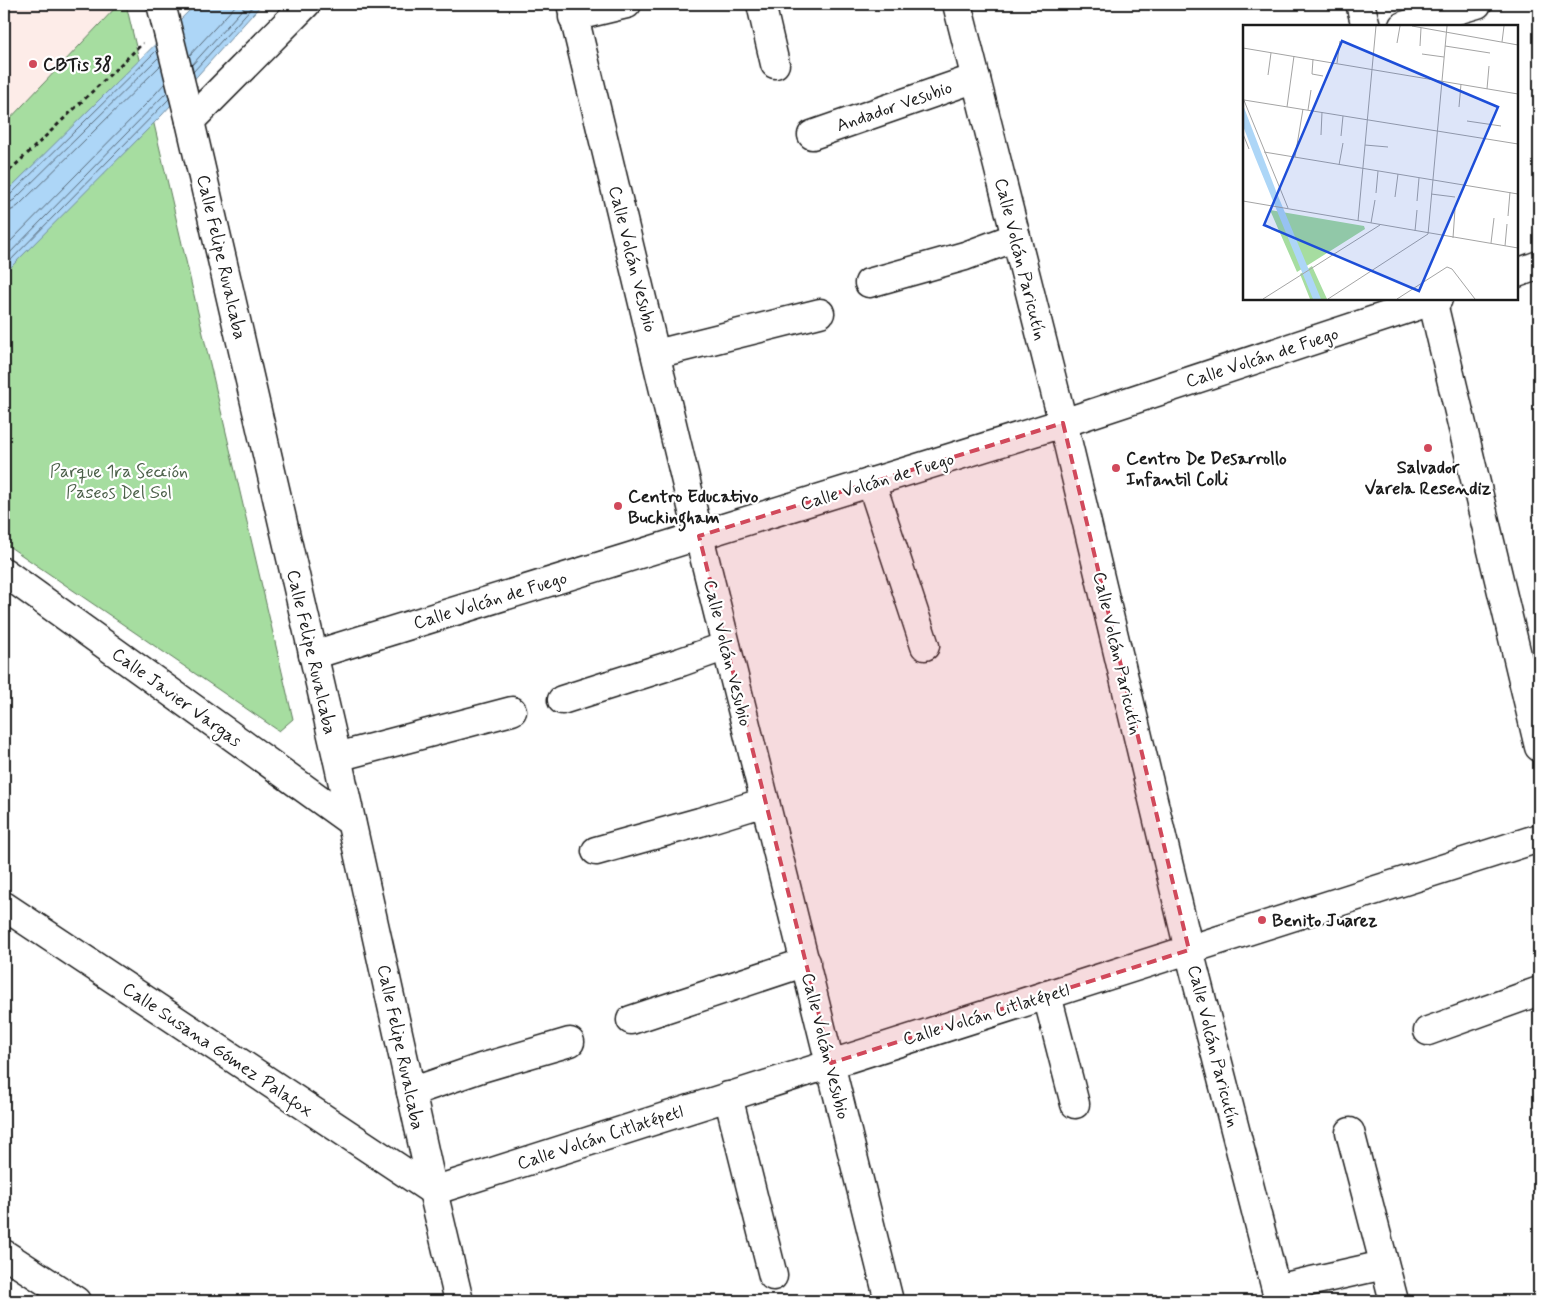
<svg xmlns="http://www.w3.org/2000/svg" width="1543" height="1305" font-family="Mynerve,sans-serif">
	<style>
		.built { fill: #fdece8 }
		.green { fill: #a6dda0; stroke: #617c5e }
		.water { fill: #add6f7; stroke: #738c9f }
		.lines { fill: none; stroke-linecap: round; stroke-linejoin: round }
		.shore { stroke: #566674; stroke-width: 1 }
		.minor-casing { stroke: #1c1c1c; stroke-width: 31 }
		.path { stroke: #1c1c1c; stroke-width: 3; stroke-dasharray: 4 4; stroke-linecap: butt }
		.minor { stroke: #fff; stroke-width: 28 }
		.marked { fill: #d1495b; fill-opacity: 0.2; stroke: #d1495b; stroke-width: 4; stroke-dasharray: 10 6; stroke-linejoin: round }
		.poi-dot { fill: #d1495b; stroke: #fff; stroke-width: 2 }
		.labels { text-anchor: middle; stroke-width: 4.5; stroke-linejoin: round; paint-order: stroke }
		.poi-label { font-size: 18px; font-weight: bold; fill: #1c1c1c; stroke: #fff; text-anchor: start }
		.street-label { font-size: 18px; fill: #1c1c1c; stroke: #fff }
		.park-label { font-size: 18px; fill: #4c604a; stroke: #fff }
		.inset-road { fill: none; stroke: #a4a4a4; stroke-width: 1 }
		.view { fill: #1d4ed8; fill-opacity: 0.15; stroke: #1d4ed8; stroke-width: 2.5 }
		.inset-edge { fill: none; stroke: #1c1c1c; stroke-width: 2.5 }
	</style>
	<rect width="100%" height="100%" fill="#fff"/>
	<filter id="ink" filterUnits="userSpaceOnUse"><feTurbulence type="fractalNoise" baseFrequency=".02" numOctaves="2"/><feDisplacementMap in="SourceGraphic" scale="10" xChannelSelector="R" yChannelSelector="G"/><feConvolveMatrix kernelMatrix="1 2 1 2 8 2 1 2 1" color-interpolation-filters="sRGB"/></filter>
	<g filter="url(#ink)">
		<path class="built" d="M4,4H119L4,125Z"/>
		<path class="green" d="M119,4H126L293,719L279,731L4,543V125Z"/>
		<path class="water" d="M196,4H262L162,115L4,274V194Z"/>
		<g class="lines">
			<g class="shore">
				<path d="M189,56L237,4"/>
				<path d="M192,65L247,4"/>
				<path d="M193,72L255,4"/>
				<path d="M4,197L9,196L157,50"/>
				<path d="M4,204L9,203L14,200L159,57"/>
				<path d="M4,211L12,210L18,206L161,65"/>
				<path d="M4,248L148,102L165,83"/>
				<path d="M4,259L167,92"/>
				<path d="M4,267L169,99"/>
			</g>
			<defs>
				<g id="minor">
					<path d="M161,4L190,121L337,757L433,1191L459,1301"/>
					<path d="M571,4L699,536L889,1301"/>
					<path d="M761,4L775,64"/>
					<path d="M957,4L1063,423L1189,950L1279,1301"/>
					<path d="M1360,4L1366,26"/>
					<path d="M573,17L627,4"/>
					<path d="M1403,26L1477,4"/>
					<path d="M190,121L306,4"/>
					<path d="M812,135L976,78"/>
					<path d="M1517,273L1539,265"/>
					<path d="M869,283L965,256L1016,237"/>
					<path d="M1432,299L1539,747"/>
					<path d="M656,354L820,313"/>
					<path d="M871,482L925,646"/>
					<path d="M4,572L351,822"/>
					<path d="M313,655L1063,423L1438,299"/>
					<path d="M562,700L681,662L726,646"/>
					<path d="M337,757L512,711"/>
					<path d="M596,851L700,822L765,802"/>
					<path d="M4,906L433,1191L1539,838"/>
					<path d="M1047,995L1075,1104"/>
					<path d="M631,1020L806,962"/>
					<path d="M1428,1031L1539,991"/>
					<path d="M411,1092L481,1068L570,1042"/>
					<path d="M728,1096L773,1276"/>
					<path d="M1350,1132L1394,1301"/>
					<path d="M4,1254L76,1301"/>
					<path d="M1276,1289L1384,1265"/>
				</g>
			</defs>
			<use href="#minor" class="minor-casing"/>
			<path class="path" d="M4,176L143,43"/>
			<use href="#minor" class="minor"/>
		</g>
	</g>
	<path class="marked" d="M1063,423L1189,950L831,1063L699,536Z"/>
	<g class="poi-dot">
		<circle cx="33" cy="64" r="5"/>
		<circle cx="1428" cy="448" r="5"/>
		<circle cx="1116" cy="468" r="5"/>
		<circle cx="618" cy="506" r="5"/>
		<circle cx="1262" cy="920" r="5"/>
	</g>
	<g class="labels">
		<g class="poi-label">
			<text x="43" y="70">CBTis 38</text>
			<text x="1126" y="464">Centro De Desarrollo<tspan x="1126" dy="21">Infantil Colli</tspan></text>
			<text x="1428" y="473" text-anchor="middle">Salvador<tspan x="1428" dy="21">Varela Resendiz</tspan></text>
			<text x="628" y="502">Centro Educativo<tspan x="628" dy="21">Buckingham</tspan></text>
			<text x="1272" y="926">Benito Juarez</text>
		</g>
		<g class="street-label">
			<text transform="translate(894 106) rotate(-19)" y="6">Andador Vesubio</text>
			<text transform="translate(222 257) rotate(77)" y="6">Calle Felipe Ruvalcaba</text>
			<text transform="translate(633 259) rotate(76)" y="6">Calle Volcán Vesubio</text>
			<text transform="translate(1021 259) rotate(76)" y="6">Calle Volcán Paricutín</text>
			<text transform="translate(1262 357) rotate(-18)" y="6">Calle Volcán de Fuego</text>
			<text transform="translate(877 481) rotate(-17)" y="6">Calle Volcán de Fuego</text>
			<text transform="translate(490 600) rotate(-17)" y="6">Calle Volcán de Fuego</text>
			<text transform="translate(312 652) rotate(77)" y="6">Calle Felipe Ruvalcaba</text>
			<text transform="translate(728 653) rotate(76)" y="6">Calle Volcán Vesubio</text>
			<text transform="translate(1118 653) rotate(77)" y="6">Calle Volcán Paricutín</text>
			<text transform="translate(177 697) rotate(36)" y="6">Calle Javier Vargas</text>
			<text transform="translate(986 1014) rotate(-17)" y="6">Calle Volcán Citlatépetl</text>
			<text transform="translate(826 1046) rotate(76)" y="6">Calle Volcán Vesubio</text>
			<text transform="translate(1214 1046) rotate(76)" y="6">Calle Volcán Paricutín</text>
			<text transform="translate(401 1047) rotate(78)" y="6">Calle Felipe Ruvalcaba</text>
			<text transform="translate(218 1049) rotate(34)" y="6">Calle Susana Gómez Palafox</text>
			<text transform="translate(600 1137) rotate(-18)" y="6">Calle Volcán Citlatépetl</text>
		</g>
		<g class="park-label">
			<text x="119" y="477">Parque 1ra Sección<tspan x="119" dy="21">Paseos Del Sol</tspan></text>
		</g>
	</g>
	<g transform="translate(1243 25)">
		<rect width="275" height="275" fill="#fff"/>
		<path d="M27,185L121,201L122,204L54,247ZM69,241L84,274H67L57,249Z" fill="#a6dda0"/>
		<path d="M0,80L33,166L78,274H70L12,132L0,101Z" fill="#add6f7"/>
		<path class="inset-road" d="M169,1L275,20M259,17L261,1M154,18L157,1M177,21L178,3M202,21L247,28M0,23L275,69M179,29L201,32M70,34L69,49L80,51M94,38L97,16M25,50L28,28M244,64L246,41M0,73L45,183M1,75L275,119M44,82L51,31M216,82L218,59M65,85L68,65M224,96L258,101M0,109L6,124M78,110L79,87M98,111L100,91M122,120L145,122M21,127L275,169M52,132L60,84M96,140L100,118M133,168L135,146M188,169L212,172M152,172L155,149M0,176L275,223M174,176L176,153M265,191L267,167M115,196L133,1M128,198L132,175M172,206L174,185M210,213L212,184M248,218L251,193M262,221L264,199M20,274L137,200M85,274L185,209L204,1M154,274L204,242L209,244L232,274"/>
		<path class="view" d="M99,16L255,82L176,266L21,200Z"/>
		<rect width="275" height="275" class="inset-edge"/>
	</g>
	<rect width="1543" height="1305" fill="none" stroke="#fff" stroke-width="20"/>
	<rect x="10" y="10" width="1523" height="1285" fill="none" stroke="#1c1c1c" stroke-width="2" filter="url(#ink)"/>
</svg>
